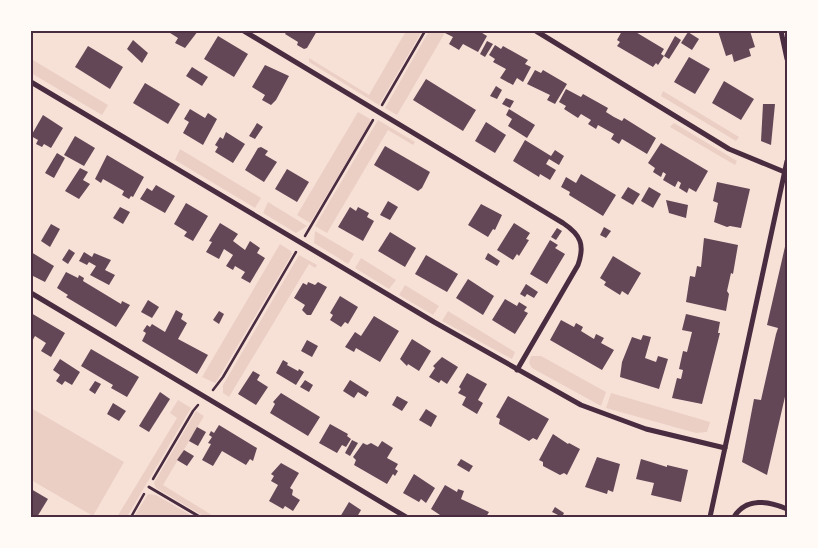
<svg xmlns="http://www.w3.org/2000/svg" width="818" height="548" font-family="Quicksand,sans-serif">
	<style>
		.green { fill: #ebcfc5 }
		.building { fill: #644757 }
		.lines { fill: none; stroke-linecap: round; stroke-linejoin: round }
		.path { stroke: #4a2c40; stroke-width: 2.5 }
		.service { stroke: #4a2c40; stroke-width: 3 }
		.minor { stroke: #4a2c40; stroke-width: 5 }
		.neatline { fill: none; stroke: #4a2c40; stroke-width: 2 }
	</style>
	<rect width="100%" height="100%" fill="#f7e1d7"/>
	<g class="green">
		<path d="M406,31H422L379,105L309,62V58L369,95Z"/>
		<path d="M429,31H446L397,115L385,108Z"/>
		<path d="M33,60L108,105L102,115L31,73Z"/>
		<path d="M663,91L739,137L736,141L661,96Z"/>
		<path d="M358,112L370,119V123L310,223L297,215Z"/>
		<path d="M378,120L415,142L413,145L388,130L327,233L315,226Z"/>
		<path d="M674,123L737,161L735,165L670,127Z"/>
		<path d="M180,149L261,198L255,208L175,160Z"/>
		<path d="M268,202L307,226L296,233L263,213Z"/>
		<path d="M315,231L354,254L348,264L314,243Z"/>
		<path d="M280,244L291,251L292,254L218,379L215,383L202,377Z"/>
		<path d="M299,255L317,265L315,268L309,264L229,397L223,393V385Z"/>
		<path d="M361,258L396,280L389,289L355,268Z"/>
		<path d="M405,285L439,306L433,315L399,295Z"/>
		<path d="M448,311L515,352L512,359L442,321Z"/>
		<path d="M531,356H541L606,392L601,406L532,368L529,363Z"/>
		<path d="M611,393L710,422L707,432L696,433L606,408Z"/>
		<path d="M178,400L191,408L127,517H117L177,418L170,413Z"/>
		<path d="M31,408L124,462L93,516L31,480Z"/>
		<path d="M196,411L204,416L163,485L215,517H205L156,488L154,483Z"/>
		<path d="M148,494L156,495L194,517H134Z"/>
	</g>
	<g class="building">
		<path d="M167,31H198L185,48L175,43L178,38Z"/>
		<path d="M287,31H317L307,48L304,49L297,45L298,42L285,34Z"/>
		<path d="M446,31H479L487,36L478,52L463,44L459,50L449,44L453,37L445,33Z"/>
		<path d="M622,31L625,33L634,31L664,49L661,54L664,56L675,36L681,40L669,59L664,56L658,65L656,63L653,67L617,46L620,42L617,40Z"/>
		<path d="M718,31H750L755,47L749,49L751,56L734,62L732,54L726,56Z"/>
		<path d="M688,32L699,39L692,50L681,43Z"/>
		<path d="M218,36L248,54L234,77L204,59Z"/>
		<path d="M133,40L148,53L142,63L127,49Z"/>
		<path d="M487,41L493,44L485,57L480,54Z"/>
		<path d="M495,45L501,49L503,46L528,60L525,64L531,67L523,82L517,78L513,85L500,78L506,69L493,62L495,59L489,55Z"/>
		<path d="M88,46L123,67L110,89L75,67Z"/>
		<path d="M689,57L710,69L695,94L674,82Z"/>
		<path d="M265,65L289,76L276,100L271,105L262,100L265,95L252,87Z"/>
		<path d="M192,67L208,77L202,86L186,76Z"/>
		<path d="M535,70L541,73L543,70L567,84L555,104L547,100L550,95L527,84Z"/>
		<path d="M426,79L476,110L463,131L413,100Z"/>
		<path d="M724,81L754,99L741,120L712,103Z"/>
		<path d="M145,83L180,104L168,124L133,103Z"/>
		<path d="M496,86L502,90L497,99L490,96Z"/>
		<path d="M566,89L581,97L583,94L608,108L606,112L614,117L622,121L624,118L656,138L647,154L622,139L619,144L611,139L614,134L598,125L596,129L588,124L591,120L581,114L578,118L564,109L566,106L559,102Z"/>
		<path d="M506,98L514,101L510,108L502,104Z"/>
		<path d="M763,104H775L771,145L761,141Z"/>
		<path d="M190,109L205,118L208,113L217,119L203,145L183,133L189,122L184,119Z"/>
		<path d="M509,109L535,125L527,138L508,126L512,119L506,115Z"/>
		<path d="M43,115L63,128L51,148L44,144L42,147L36,144L38,140L31,136Z"/>
		<path d="M486,122L506,135L495,153L475,141Z"/>
		<path d="M257,123L263,127L255,139L249,136Z"/>
		<path d="M226,132L245,144L233,163L215,152L218,147L215,145L220,137L223,139Z"/>
		<path d="M75,136L95,148L84,166L64,155Z"/>
		<path d="M525,140L551,156L555,150L564,156L559,165L549,159L546,164L556,170L550,180L540,174L539,177L513,161Z"/>
		<path d="M661,143L708,171L696,192L689,188L687,193L679,188L681,183L678,181L675,187L663,180L666,174L663,172L661,177L653,172L655,168L648,163Z"/>
		<path d="M385,146L430,172L422,188L418,191L374,165Z"/>
		<path d="M261,147L268,151L265,155L277,162L264,182L245,170L258,148Z"/>
		<path d="M57,153L65,158L54,178L45,173Z"/>
		<path d="M107,155L144,177L133,197L131,196L129,199L122,195L124,191L103,179L101,183L95,179Z"/>
		<path d="M80,168L88,172L83,180L90,184L79,199L65,191Z"/>
		<path d="M287,169L309,182L297,202L275,189Z"/>
		<path d="M581,174L616,195L603,216L569,195L570,192L561,187L566,177L576,183Z"/>
		<path d="M717,182L750,189L741,228L730,226L727,227L714,222L718,203L713,201Z"/>
		<path d="M156,185L175,196L165,213L140,199L147,188L152,191Z"/>
		<path d="M628,187L640,194L633,205L621,198Z"/>
		<path d="M649,187L661,194L653,208L641,201Z"/>
		<path d="M666,200L688,205L686,218L669,213Z"/>
		<path d="M388,201L398,207L390,220L380,215Z"/>
		<path d="M186,203L208,216L193,241L184,236L187,232L174,224Z"/>
		<path d="M481,204L502,215L495,230L493,229L488,237L468,225Z"/>
		<path d="M120,207L130,212L123,224L113,218Z"/>
		<path d="M350,207L356,211L358,207L369,213L367,217L374,221L363,241L338,227Z"/>
		<path d="M220,223L238,234L233,241L245,250L250,241L260,248L257,253L265,258L250,283L241,278L245,272L235,266L233,270L226,266L233,255L224,249L219,259L206,252L212,242L209,241Z"/>
		<path d="M514,223L530,233L526,239L529,240L519,256L517,254L513,260L497,250Z"/>
		<path d="M51,224L60,229L50,247L41,241Z"/>
		<path d="M604,227L611,231L606,238L600,235Z"/>
		<path d="M557,228L562,231L556,240L551,237Z"/>
		<path d="M390,232L416,248L405,267L378,251Z"/>
		<path d="M704,238L738,245L733,274L731,273L727,291L729,294L726,311L686,302L690,276L695,277L697,266L701,267Z"/>
		<path d="M787,238V388L767,475L742,462L754,399L761,400L776,334L778,328L767,325Z"/>
		<path d="M550,240L558,245L555,248L565,254L547,284L530,274Z"/>
		<path d="M69,249L75,253L68,264L62,260Z"/>
		<path d="M31,252L54,266L45,282L31,275Z"/>
		<path d="M84,252L92,257L94,253L111,260L105,270L115,275L109,285L90,275L96,266L89,262L87,265L79,261Z"/>
		<path d="M488,253L500,261L497,266L485,259Z"/>
		<path d="M426,255L458,274L447,292L415,274Z"/>
		<path d="M613,256L641,273L628,295L622,291L620,295L604,285L606,282L600,278Z"/>
		<path d="M66,272L78,278L79,275L84,278L83,281L121,304L122,301L130,305L116,327L66,297L68,295L57,288Z"/>
		<path d="M468,279L494,296L483,315L456,298Z"/>
		<path d="M308,282L315,285L318,282L327,287L311,315H307L302,310L305,305L294,298L303,283L307,285Z"/>
		<path d="M526,284L538,292L534,298L527,294L525,297L520,294Z"/>
		<path d="M340,296L358,307L348,324L345,322L341,327L330,320L333,315L330,313Z"/>
		<path d="M505,299L517,306L519,302L527,307L524,311L528,313L515,334L492,320Z"/>
		<path d="M148,300L159,307L152,318L141,312Z"/>
		<path d="M176,310L183,314L181,319L187,323L178,339L208,355L197,374L142,341L146,333L143,331L147,325L150,327L152,324L165,332Z"/>
		<path d="M219,311L224,314L219,324L213,320Z"/>
		<path d="M31,313L65,333L51,357L41,351L46,343L35,336L31,343Z"/>
		<path d="M686,314L720,322L718,333H720L702,404L672,398L677,378L681,379L683,370L679,369L683,351L687,352L692,332L682,330Z"/>
		<path d="M374,316L399,331L380,362L356,348L354,352L345,347L355,332L361,336Z"/>
		<path d="M561,320L574,327L576,323L583,327L581,331L594,339L596,334L604,338L601,343L614,350L602,370L550,340Z"/>
		<path d="M643,335L651,337L645,358L656,362L658,356L668,359L659,389L620,377L622,362L632,337L641,340Z"/>
		<path d="M412,339L431,351L419,371L408,364L407,366L400,359Z"/>
		<path d="M307,340L318,346L312,357L301,351Z"/>
		<path d="M91,349L139,377L127,397L111,388L113,385L81,366Z"/>
		<path d="M442,357L458,367L447,384L441,380L439,383L429,377L435,368L433,366Z"/>
		<path d="M60,359L80,372L72,385L65,381L62,385L56,381L60,375L53,370Z"/>
		<path d="M283,360L288,363L287,365L298,371L299,369L304,372L296,385L276,373Z"/>
		<path d="M253,371L260,375L257,380L268,387L256,405L238,394Z"/>
		<path d="M467,373L487,384L478,400L483,403L477,414L462,405L466,397L458,393L461,389L459,387Z"/>
		<path d="M305,380L313,385L309,392L300,387Z"/>
		<path d="M350,380L369,392L366,397L358,392L354,398L343,391Z"/>
		<path d="M95,381L101,384L95,394L89,390Z"/>
		<path d="M160,392L170,399L149,432L139,426Z"/>
		<path d="M281,393L320,417L308,436L270,413L275,404L273,402Z"/>
		<path d="M397,396L408,402L402,411L392,405Z"/>
		<path d="M508,396L549,419L537,440L533,438L529,441L499,424L500,419L496,417Z"/>
		<path d="M113,403L126,411L119,421L107,414Z"/>
		<path d="M426,409L437,416L431,427L419,420Z"/>
		<path d="M330,424L348,434L347,436L351,439L346,447L342,445L337,453L319,443Z"/>
		<path d="M219,425L257,448L253,461L250,459L246,465L222,451L213,466L202,460L211,444L208,443L212,437L209,435L211,431L214,433Z"/>
		<path d="M197,427L206,432L198,446L189,441Z"/>
		<path d="M553,434L568,444L569,443L580,449L567,475L564,473L560,475L543,466V462L539,460Z"/>
		<path d="M352,440L358,443L350,456L345,453Z"/>
		<path d="M382,441L393,448L387,458L398,464L395,469L398,471L395,476L393,474L387,484L354,465L356,460L353,457L363,443L367,445L371,443L378,447Z"/>
		<path d="M184,450L194,456L187,466L177,460Z"/>
		<path d="M597,457L620,464L613,492L608,490L607,494L585,487Z"/>
		<path d="M461,459L473,466L469,472L457,465Z"/>
		<path d="M641,459L667,467V465L688,470L681,502L651,495L654,483L636,479Z"/>
		<path d="M281,463L299,473L290,488L293,490L292,495L300,500L293,511L285,506L283,509L269,501L278,485L271,481L274,476L271,474Z"/>
		<path d="M414,474L435,488L426,503L421,499L419,502L403,493Z"/>
		<path d="M445,485L457,492L458,489L464,491L461,499L489,512L486,517H443L431,509Z"/>
		<path d="M31,489L48,499L37,517H31Z"/>
		<path d="M349,502L361,510L357,517H340Z"/>
		<path d="M555,507L564,513L562,517L552,512Z"/>
	</g>
	<g class="lines">
		<g class="path">
			<path d="M382,105L425,31"/>
			<path d="M305,236L373,120"/>
			<path d="M213,390L223,377L296,252"/>
			<path d="M153,479L193,411L198,405"/>
			<path d="M131,517L144,494"/>
		</g>
		<path class="service" d="M149,487L200,517"/>
		<g class="minor">
			<path d="M244,31L563,223C581,235 585,245 578,265L517,370"/>
			<path d="M536,31L729,149L787,173"/>
			<path d="M781,31L787,59"/>
			<path d="M31,82L434,322L581,405L646,429L725,448"/>
			<path d="M31,293L406,517"/>
			<path d="M710,517L787,161"/>
			<path d="M734,517C746,497 769,501 787,509"/>
		</g>
	</g>
	<rect width="818" height="548" fill="none" stroke="#fffaf5" stroke-width="65"/>
	<rect x="32" y="32" width="754" height="484" class="neatline"/>
</svg>
